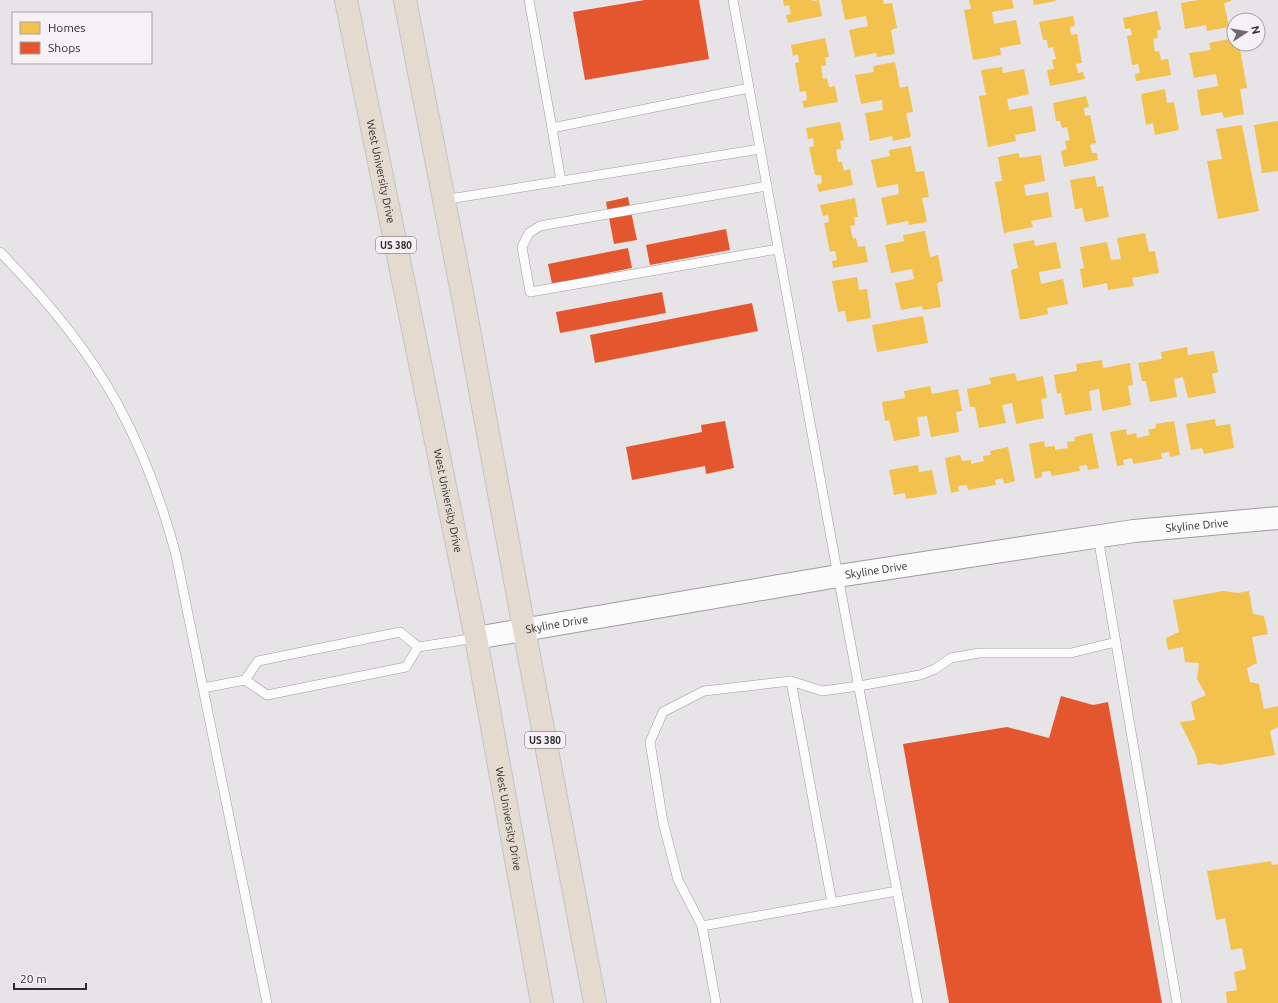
<svg xmlns="http://www.w3.org/2000/svg" width="1278" height="1003" font-family="Ubuntu,sans-serif">
	<style>
		.homes { fill: #f2c14e }
		.shops { fill: #e4572e }
		.lines { fill: none; stroke-linecap: round; stroke-linejoin: round }
		.service-casing { stroke: #9e9c9e; stroke-width: 10 }
		.tertiary-casing { stroke: #9e9c9e; stroke-width: 24 }
		.trunk-casing { stroke: #c4c3c4; stroke-width: 24 }
		.service { stroke: #fbfbfb; stroke-width: 9 }
		.tertiary { stroke: #fbfbfb; stroke-width: 22 }
		.trunk { stroke: #e4dbd0; stroke-width: 22 }
		.labels { text-anchor: middle; stroke-width: 4; stroke-linejoin: round; paint-order: stroke }
		.shield { fill: #f6f1f5; stroke: #6a676a; stroke-width: 1 }
		.shield-label { font-size: 10px; font-weight: bold; fill: #2e2c2e }
		.street-label { font-size: 11px; fill: #2e2c2e; stroke: #f6f1f5 }
	</style>
	<rect width="100%" height="100%" fill="#e7e4e7"/>
	<g class="homes">
		<path d="M783,0H812L813,1L819,0L822,16L788,23L786,15L791,14L789,5L784,6Z"/>
		<path d="M841,0H883L884,4L892,3L897,28L891,30L895,54L877,57L876,53L855,57L849,30L868,26L866,16L845,20Z"/>
		<path d="M969,0H1012L1014,8L992,12L994,24L1016,20L1021,44L1000,48L1001,55L973,60L964,10L971,9Z"/>
		<path d="M1033,0H1055L1056,1L1034,5Z"/>
		<path d="M1198,0H1231V1L1224,3L1229,27L1207,31L1206,25L1185,29L1181,3Z"/>
		<path d="M1157,11L1161,30H1157L1158,38L1153,39L1155,52L1159,51L1161,60L1168,59L1171,75L1136,81L1135,74L1140,73L1138,64L1132,65L1127,36L1132,35L1130,28L1125,29L1123,18Z"/>
		<path d="M1073,16L1075,26L1070,27L1071,35L1077,34L1082,63L1076,64L1078,73L1083,72L1085,79L1050,86L1047,70L1054,69L1052,60L1056,59L1053,47L1048,48L1047,40H1043L1039,22Z"/>
		<path d="M825,38L829,57H825L826,65L821,66L823,79L827,78L829,87L835,86L838,102L804,108L802,101L807,100L806,91L800,92L795,63L799,62L798,54L793,56L791,45Z"/>
		<path d="M1234,38V44H1239L1247,88L1240,89L1244,114L1224,118L1222,112L1201,116L1197,90L1218,86L1216,74L1194,78L1189,53L1211,50L1209,43Z"/>
		<path d="M895,62L900,88L908,86L913,112L906,113L911,137L893,141L892,136L870,141L865,113L883,110L882,100L861,104L855,75L874,72L873,66Z"/>
		<path d="M1002,67L1003,73L1024,69L1029,94L1007,99L1009,110L1032,106L1036,131L1015,135L1016,141L988,147L979,96L986,95L981,70Z"/>
		<path d="M1165,89L1167,103L1174,102L1179,130L1155,135L1153,123L1146,125L1141,94Z"/>
		<path d="M1086,96L1089,107L1084,108L1085,116L1090,115L1096,143L1090,145L1092,153H1097L1098,160L1064,167L1061,151L1067,149L1065,141L1070,140L1067,127L1062,128L1060,121H1056L1053,103Z"/>
		<path d="M1278,121V171L1262,173L1254,125Z"/>
		<path d="M840,122L844,140L840,141L841,149L836,150L838,162H842L844,171L850,169L853,185L819,192L817,185L822,183L821,175H815L809,147L814,146L813,138L808,139L806,128Z"/>
		<path d="M1242,125L1259,211L1218,219L1207,161L1222,159L1216,129Z"/>
		<path d="M911,146L916,172L924,171L929,197L922,198L927,222L909,225L908,221L887,225L881,198L899,194L898,184L877,188L871,160L890,156L889,150Z"/>
		<path d="M1018,153L1020,158L1041,155L1045,181L1024,185L1026,196L1048,192L1052,217L1031,221L1033,227L1004,233L995,182L1002,181L998,157Z"/>
		<path d="M1095,176L1097,187L1103,186L1109,217L1085,222L1082,208L1075,209L1070,180Z"/>
		<path d="M855,198L858,217H854L855,225L850,226L853,239L856,238L858,247L865,246L868,262L833,268L832,261L837,260L835,251L830,252L824,223L829,222L828,215L823,216L820,205Z"/>
		<path d="M925,231L930,257L938,255L943,281L937,283L941,307L923,310L922,306L901,310L895,283L914,279L912,269L891,273L885,245L904,241L903,235Z"/>
		<path d="M1145,233L1149,252L1155,251L1159,273L1132,278L1134,286L1108,290L1107,283L1083,288L1080,269L1084,268L1080,247L1107,242L1111,260L1121,259L1117,238Z"/>
		<path d="M1034,240L1035,246L1056,242L1061,268L1039,272L1041,284L1063,279L1068,304L1047,308L1048,314L1020,320L1011,270L1018,268L1013,244Z"/>
		<path d="M857,277L859,290L867,289L871,318L847,322L845,311L838,312L832,281Z"/>
		<path d="M923,316L928,343L877,352L872,325Z"/>
		<path d="M1187,347L1188,355L1214,351L1218,372L1212,374L1216,393L1188,398L1183,377L1174,379L1177,397L1150,402L1146,381H1142L1138,363L1162,359L1161,352Z"/>
		<path d="M1102,360L1103,368L1130,363L1133,385L1128,386L1131,405L1102,411L1099,389L1089,391L1092,410L1065,415L1061,393L1057,394L1054,375L1077,371L1076,364Z"/>
		<path d="M1015,373L1017,381L1043,376L1047,398L1041,399L1044,418L1016,424L1012,403L1002,405L1006,423L979,428L975,407H970L967,389L991,384L989,378Z"/>
		<path d="M930,386L932,394L958,389L962,411L956,412L959,432L931,437L927,416L917,417L920,436L894,441L889,420L885,421L882,402L905,398L904,391Z"/>
		<path d="M1215,419L1216,426L1230,424L1234,448L1204,454L1202,448L1191,450L1186,424Z"/>
		<path d="M1174,421L1180,455L1170,457L1169,452L1161,453L1162,459L1133,464L1132,458L1123,460L1124,465L1117,466L1110,432L1126,429L1127,435L1136,433L1137,438L1150,435L1148,430L1156,428V424Z"/>
		<path d="M1092,433L1099,468L1088,470L1087,465L1079,466L1080,471L1052,476L1050,471L1042,472V477L1035,479L1029,444L1044,441L1045,447L1055,446V450L1068,448L1067,442L1075,441L1074,437Z"/>
		<path d="M1008,447L1015,481L1004,484L1003,478L995,480L996,485L968,490L967,485L958,486L959,491L951,493L945,458L960,455L962,461L971,460V464L984,461L983,456L991,455L990,451Z"/>
		<path d="M918,465L919,472L932,470L937,494L906,499L905,493L894,495L889,470Z"/>
		<path d="M1223,591L1238,593L1249,591L1253,614L1264,616L1268,634L1252,637L1257,663L1247,668L1250,682L1259,684L1264,709L1278,706V727L1270,731L1275,755L1220,765L1209,763L1198,765L1196,755L1180,722L1195,720L1191,702L1206,695L1197,679L1199,663L1185,662L1183,647L1168,650L1166,638L1179,632L1173,600Z"/>
		<path d="M1271,861L1272,865L1278,864V1003H1227L1226,992L1237,990L1234,972L1246,969L1242,948L1231,950L1225,918L1216,920L1207,871Z"/>
	</g>
	<g class="shops">
		<path d="M645,0H699L709,59L585,80L573,12Z"/>
		<path d="M628,197L637,240L614,244L606,202Z"/>
		<path d="M726,229L730,250L650,265L646,245Z"/>
		<path d="M628,248L632,268L552,284L548,264Z"/>
		<path d="M662,292L666,313L560,333L556,312Z"/>
		<path d="M752,303L758,331L595,363L590,335Z"/>
		<path d="M725,421L734,468L706,474L705,466L632,480L626,447L702,432L701,425Z"/>
		<path d="M1061,696L1093,705L1108,702L1162,1003H949L903,744L1007,727L1049,738Z"/>
	</g>
	<g class="lines">
		<defs>
			<g id="service">
				<path d="M529,0L552,128"/>
				<path d="M733,0L838,576L918,1003"/>
				<path d="M561,181L552,128L749,88"/>
				<path d="M767,186L540,226L529,233L522,247L530,292L778,249"/>
				<path d="M443,200L760,149"/>
				<path d="M0,252C44,297 87,348 117,403C143,451 162,502 176,555L267,1003"/>
				<path d="M1098,537L1177,1003"/>
				<path d="M245,680L267,695L406,667L418,647"/>
				<path d="M791,681L832,903"/>
				<path d="M203,688L245,680L258,661L400,632L418,647L476,638"/>
				<path d="M702,926L678,880L663,822L650,742L663,712L704,691L791,681L822,691L859,686L920,675L935,669L951,658L979,653H1071L1116,642"/>
				<path d="M716,1003L702,926L897,891"/>
			</g>
			<g id="tertiary">
				<path id="s1" d="M476,638L838,576L1134,531L1278,518"/>
			</g>
			<g id="trunk">
				<path id="s2" d="M346,0L476,638L542,1003"/>
				<path d="M405,0L465,308L524,629L595,1003"/>
			</g>
		</defs>
		<use href="#service" class="service-casing"/>
		<use href="#tertiary" class="tertiary-casing"/>
		<use href="#trunk" class="trunk-casing"/>
		<use href="#service" class="service"/>
		<use href="#tertiary" class="tertiary"/>
		<use href="#trunk" class="trunk"/>
	</g>
	<g class="labels">
		<g class="shield">
			<rect x="376" y="237" width="40" height="16" rx="3"/>
			<rect x="525" y="732" width="40" height="16" rx="3"/>
		</g>
		<g class="shield-label">
			<text x="396" y="249">US 380</text>
			<text x="545" y="744">US 380</text>
		</g>
		<g class="street-label">
			<text dy="4" stroke="none"><textPath href="#s2" startOffset="175">West University Drive</textPath></text>
			<text dy="4" stroke="none"><textPath href="#s2" startOffset="511">West University Drive</textPath></text>
			<text dy="4" stroke="none"><textPath href="#s1" startOffset="730">Skyline Drive</textPath></text>
			<text dy="4" stroke="none"><textPath href="#s1" startOffset="406">Skyline Drive</textPath></text>
			<text dy="4" stroke="none"><textPath href="#s1" startOffset="82">Skyline Drive</textPath></text>
			<text dy="4" stroke="none"><textPath href="#s2" startOffset="835">West University Drive</textPath></text>
		</g>
	</g>
	<rect x="12" y="12" width="140" height="52" fill="#f6f1f5" stroke="#a6a2a5"/>
	<rect x="20" y="22" width="20" height="12" fill="#f2c14e" stroke="#a6a2a5"/>
	<text x="48" y="32" font-size="12" fill="#2e2c2e">Homes</text>
	<rect x="20" y="42" width="20" height="12" fill="#e4572e" stroke="#a6a2a5"/>
	<text x="48" y="52" font-size="12" fill="#2e2c2e">Shops</text>
	<g transform="translate(1246 32) rotate(78)"><circle r="19" fill="#f6f1f5" stroke="#a6a2a5"/>
	<path d="M0-3L7 15L0 10L-7 15Z" fill="#6f6c6f"/>
	<text y="-6" font-size="11" font-weight="bold" text-anchor="middle" fill="#2e2c2e">N</text>
	</g>
	<path d="M14 983v6h72v-6" fill="none" stroke="#2e2c2e" stroke-width="2"/>
	<text x="20" y="983" font-size="12" fill="#2e2c2e" stroke="#f6f1f5" stroke-width="3" paint-order="stroke">20 m</text>
</svg>
